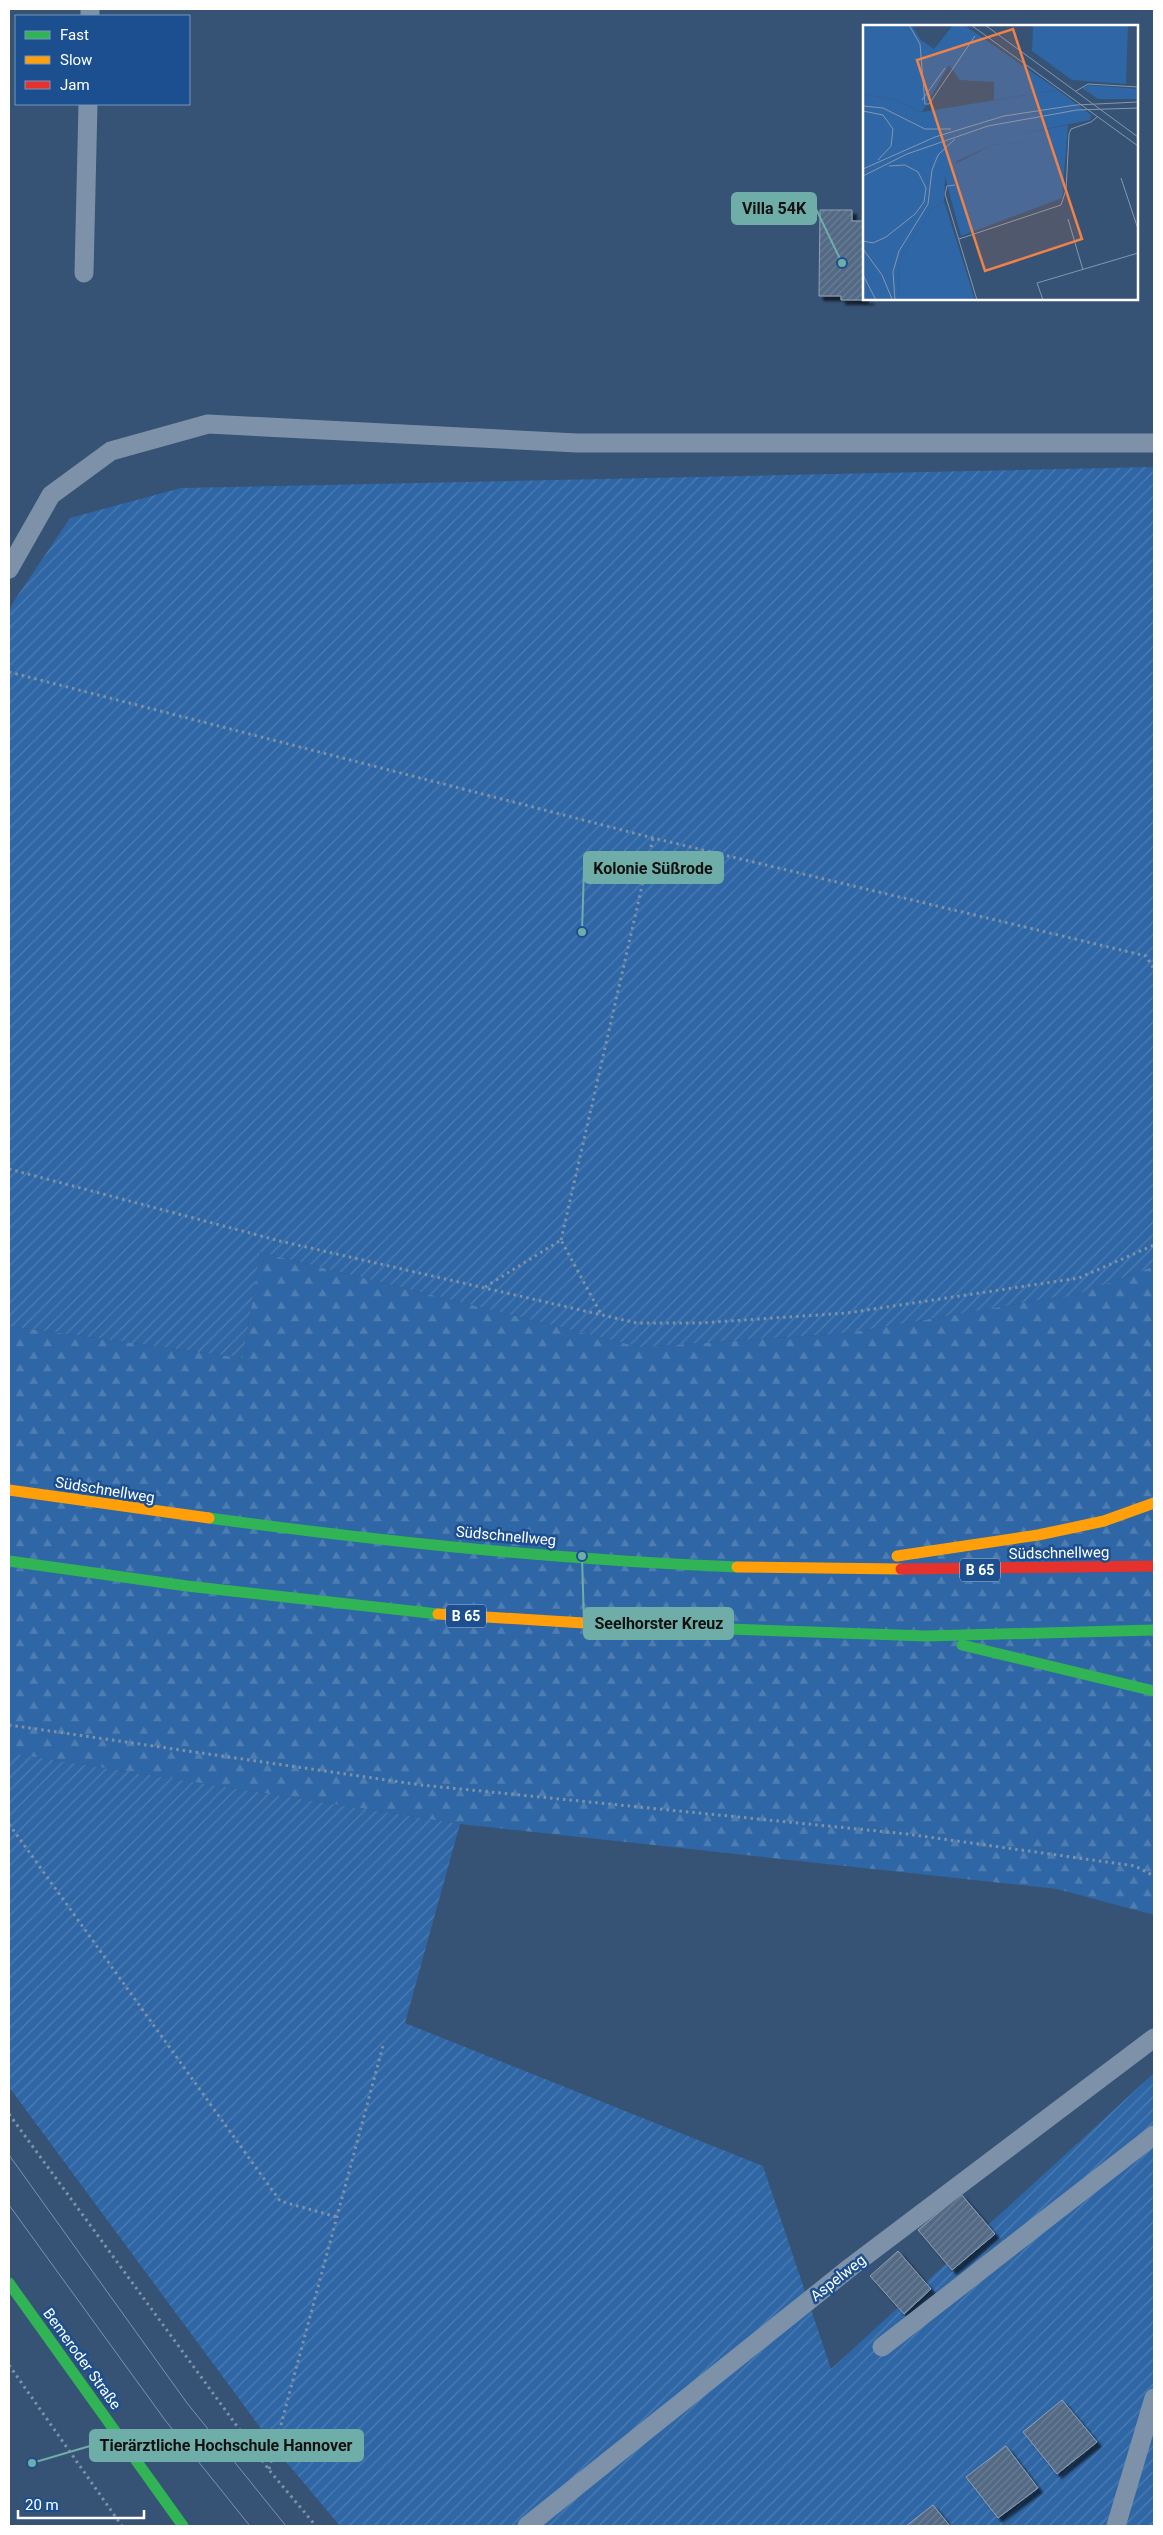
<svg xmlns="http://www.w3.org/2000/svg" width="1163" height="2535" font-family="Roboto,sans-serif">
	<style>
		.forest { fill: url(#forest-firs) }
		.garden { fill: url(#garden-furrows) }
		.building { fill: url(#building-hatch); stroke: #92a2b6; filter: url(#shadow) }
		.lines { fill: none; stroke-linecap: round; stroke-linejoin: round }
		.path { stroke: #7d92a8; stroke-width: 3; stroke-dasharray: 2.5 4; stroke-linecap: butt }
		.lane { stroke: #7d92a8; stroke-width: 19 }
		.fast { stroke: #30b455; stroke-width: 11 }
		.slow { stroke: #ff9f0a; stroke-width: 11 }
		.jam { stroke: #e5322d; stroke-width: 11 }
		.tram { stroke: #7e92a7; stroke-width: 1 }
		.labels { text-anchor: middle; stroke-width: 5; stroke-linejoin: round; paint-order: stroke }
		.shield { fill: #1b4f8f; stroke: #bbcadd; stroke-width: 1 }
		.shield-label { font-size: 14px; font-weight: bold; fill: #fff }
		.street-label { font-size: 15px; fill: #fff; stroke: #1b4f8f }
		.inset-road { fill: none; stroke: #8697ac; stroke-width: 1 }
		.view { fill: #ee8249; fill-opacity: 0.15; stroke: #ee8249; stroke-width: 2.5 }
		.inset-edge { fill: none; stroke: #fff; stroke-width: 2.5 }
		.leader { fill: none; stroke: #6fada8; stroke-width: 2 }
		.callout-dot { fill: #6fada8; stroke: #1b4f8f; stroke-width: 2 }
		.callout { fill: #6fada8; stroke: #6fada8; stroke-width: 2 }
		.callout-label { font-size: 16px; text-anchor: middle; font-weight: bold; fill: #111 }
	</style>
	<defs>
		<pattern id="forest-firs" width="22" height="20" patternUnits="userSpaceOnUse" patternTransform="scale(1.25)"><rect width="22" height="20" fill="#2f66a5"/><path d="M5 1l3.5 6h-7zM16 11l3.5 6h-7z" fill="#4e7db2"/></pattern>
		<pattern id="garden-furrows" width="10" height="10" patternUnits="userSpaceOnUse" patternTransform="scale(1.25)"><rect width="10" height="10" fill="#2f66a5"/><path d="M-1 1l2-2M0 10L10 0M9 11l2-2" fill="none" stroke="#4e7db2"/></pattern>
		<pattern id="building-hatch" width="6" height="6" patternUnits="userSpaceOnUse" patternTransform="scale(1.25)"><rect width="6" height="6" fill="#526984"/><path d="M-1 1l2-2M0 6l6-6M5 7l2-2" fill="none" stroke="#6c8096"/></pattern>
		<filter id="shadow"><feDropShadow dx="4.5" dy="4.5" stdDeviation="1" flood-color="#0009"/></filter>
	</defs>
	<rect width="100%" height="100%" fill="#365274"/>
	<path class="forest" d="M260,1252L640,1347L847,1333L1081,1293L1154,1266V1915L1057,1889L460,1824L9,1753V1326L243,1358Z"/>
	<g class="garden">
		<path d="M1154,467V1266L1081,1293L847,1333L640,1347L260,1252L243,1358L9,1326V613L12,604L70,518L181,488Z"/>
		<path d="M9,1753L460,1824L405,2023L763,2166L831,2369L1154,2073V2526H340L282,2457L9,2087Z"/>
	</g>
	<g class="building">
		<path d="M820,210H852V221H864V299L870,300H841V296H819Z"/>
		<path d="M961,2194L995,2234L952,2270L918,2230Z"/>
		<path d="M898,2251L931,2289L904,2314L870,2276Z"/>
		<path d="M1062,2400L1097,2442L1057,2474L1023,2432Z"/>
		<path d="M1006,2446L1038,2488L998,2518L966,2477Z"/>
		<path d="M933,2505L950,2526H906Z"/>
	</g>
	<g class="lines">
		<g class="path">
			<path d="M9,672L653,838L1146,956L1154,969"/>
			<path d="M9,1169L280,1241L637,1323H700L847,1313L1079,1278L1154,1245"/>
			<path d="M561,1240L653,838"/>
			<path d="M485,1287L561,1240L601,1314"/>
			<path d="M9,1725L421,1785L907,1834L1135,1866L1154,1876"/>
			<path d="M9,1824L280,2201L337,2217"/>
			<path d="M9,2114L269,2470L316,2526"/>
			<path d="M9,2365L122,2526"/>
			<path d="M269,2469L384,2042"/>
		</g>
		<g class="lane">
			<path d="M90,16V9"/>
			<path d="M84,273L88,104"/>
			<path d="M9,569L51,495L111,451L208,424L577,443H1154"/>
			<path d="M882,2347L1154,2135"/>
			<path d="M527,2526L852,2266L1154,2038"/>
			<path d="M1116,2526L1154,2398"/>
		</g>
		<g class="fast">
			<path d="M209,1518C384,1542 560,1560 737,1567"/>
			<path d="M9,1561L187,1586L438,1614"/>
			<path d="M616,1625L926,1636L1154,1630"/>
			<path d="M962,1645L1154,1691"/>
			<path d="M9,2283L183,2526"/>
		</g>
		<g class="slow">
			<path d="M9,1490L209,1518"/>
			<path d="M897,1556L1038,1535L1104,1521L1154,1503"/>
			<path d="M737,1567L901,1569"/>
			<path d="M438,1614L616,1625"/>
		</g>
		<path class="jam" d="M901,1569L1154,1566"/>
		<g class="tram">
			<path d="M9,2155L187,2403L286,2526"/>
			<path d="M9,2205L165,2420L250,2526"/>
		</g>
	</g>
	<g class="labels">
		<g class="shield">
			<rect x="960" y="1558.5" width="40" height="23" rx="4"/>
			<rect x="446" y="1604.5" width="40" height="23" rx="4"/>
		</g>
		<g class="shield-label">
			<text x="980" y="1575">B 65</text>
			<text x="466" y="1621">B 65</text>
		</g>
		<g class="street-label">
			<text transform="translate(105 1490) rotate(9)" y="5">Südschnellweg</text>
			<text transform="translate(506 1536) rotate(5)" y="5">Südschnellweg</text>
			<text transform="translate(1059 1553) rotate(-1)" y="5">Südschnellweg</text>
			<text transform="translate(838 2278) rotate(-38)" y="5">Aspelweg</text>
			<text transform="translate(82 2359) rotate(54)" y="5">Bemeroder Straße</text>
		</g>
	</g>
	<g transform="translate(863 25)">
		<rect width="275" height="275" fill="#365274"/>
		<path d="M225,60L275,64V74H235L219,63Z" fill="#2f66a5"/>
		<path d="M195,65L228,90L227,95L162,108L164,117L129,120L94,136L82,152L81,176L69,184L39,230L35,248L37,275H0V69L30,74L59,87Z" fill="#2f66a5"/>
		<path d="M170,0H265L263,59L209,55L169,26Z" fill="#2f66a5"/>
		<path d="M0,0H49L58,15L71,24L90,0H101L195,65L131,75V57L97,55L86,40L59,87L30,74L0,69ZM205,100L199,173L98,211L82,152L88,141L129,120L163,117L162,108ZM81,176L112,275H37L35,248L39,230L69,184Z" fill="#2f66a5"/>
		<path class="inset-road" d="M46,0L57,19L62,79H66L112,11M108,0L275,121M122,0L275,112M213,66L225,59L275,62M59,75L82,43M0,81L20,83L62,104H88M0,86L20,90L30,104L28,121L15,135M0,144L72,112L141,91L213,80L275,77M0,151L44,129L125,101L214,85L275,83M258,153L275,204M92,160L84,161L82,169L114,275M205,194L220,245M96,214L198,180L203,165L206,109L208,104L228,97L234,92M0,216L10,218L23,212L52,189L61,177L63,163L55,147L42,140L26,141M0,224L19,250L29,274M0,250L13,275M32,275L30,247L36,226L65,179L69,145L75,130L92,114M180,275L174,258L275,228"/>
		<path class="view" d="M150,4L219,214L122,246L54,35Z"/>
		<rect width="275" height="275" class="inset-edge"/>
	</g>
	<path class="leader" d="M842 263L816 209M582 932L584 868M582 1556L584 1623M32 2463L90 2446"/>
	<g class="callout-dot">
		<circle cx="842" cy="263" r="5"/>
		<circle cx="582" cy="932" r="5"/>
		<circle cx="582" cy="1556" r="5"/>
		<circle cx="32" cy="2463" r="5"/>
	</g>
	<g class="callout">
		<rect x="732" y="193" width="84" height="31" rx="5"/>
		<rect x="584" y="852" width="139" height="31" rx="5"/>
		<rect x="584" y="1608" width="149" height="31" rx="5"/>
		<rect x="90" y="2430" width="273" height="31" rx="5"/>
	</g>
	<g class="callout-label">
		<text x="774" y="214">Villa 54K</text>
		<text x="653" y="874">Kolonie Süßrode</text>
		<text x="659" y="1629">Seelhorster Kreuz</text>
		<text x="226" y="2451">Tierärztliche Hochschule Hannover</text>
	</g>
	<rect width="1163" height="2535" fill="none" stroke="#ffffff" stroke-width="20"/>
	<rect x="15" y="15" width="175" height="90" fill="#1b4f8f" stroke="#7695bc"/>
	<rect x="25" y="31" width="25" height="8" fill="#30b455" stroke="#7695bc"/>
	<text x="60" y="40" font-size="15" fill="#ffffff">Fast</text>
	<rect x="25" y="56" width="25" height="8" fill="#ff9f0a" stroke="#7695bc"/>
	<text x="60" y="65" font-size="15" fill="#ffffff">Slow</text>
	<rect x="25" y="81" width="25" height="8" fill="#e5322d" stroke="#7695bc"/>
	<text x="60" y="90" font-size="15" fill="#ffffff">Jam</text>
	<path d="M18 2510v8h126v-8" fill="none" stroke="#ffffff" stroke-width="2.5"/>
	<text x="25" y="2510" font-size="15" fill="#ffffff" stroke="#1b4f8f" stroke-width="4" paint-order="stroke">20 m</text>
</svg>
